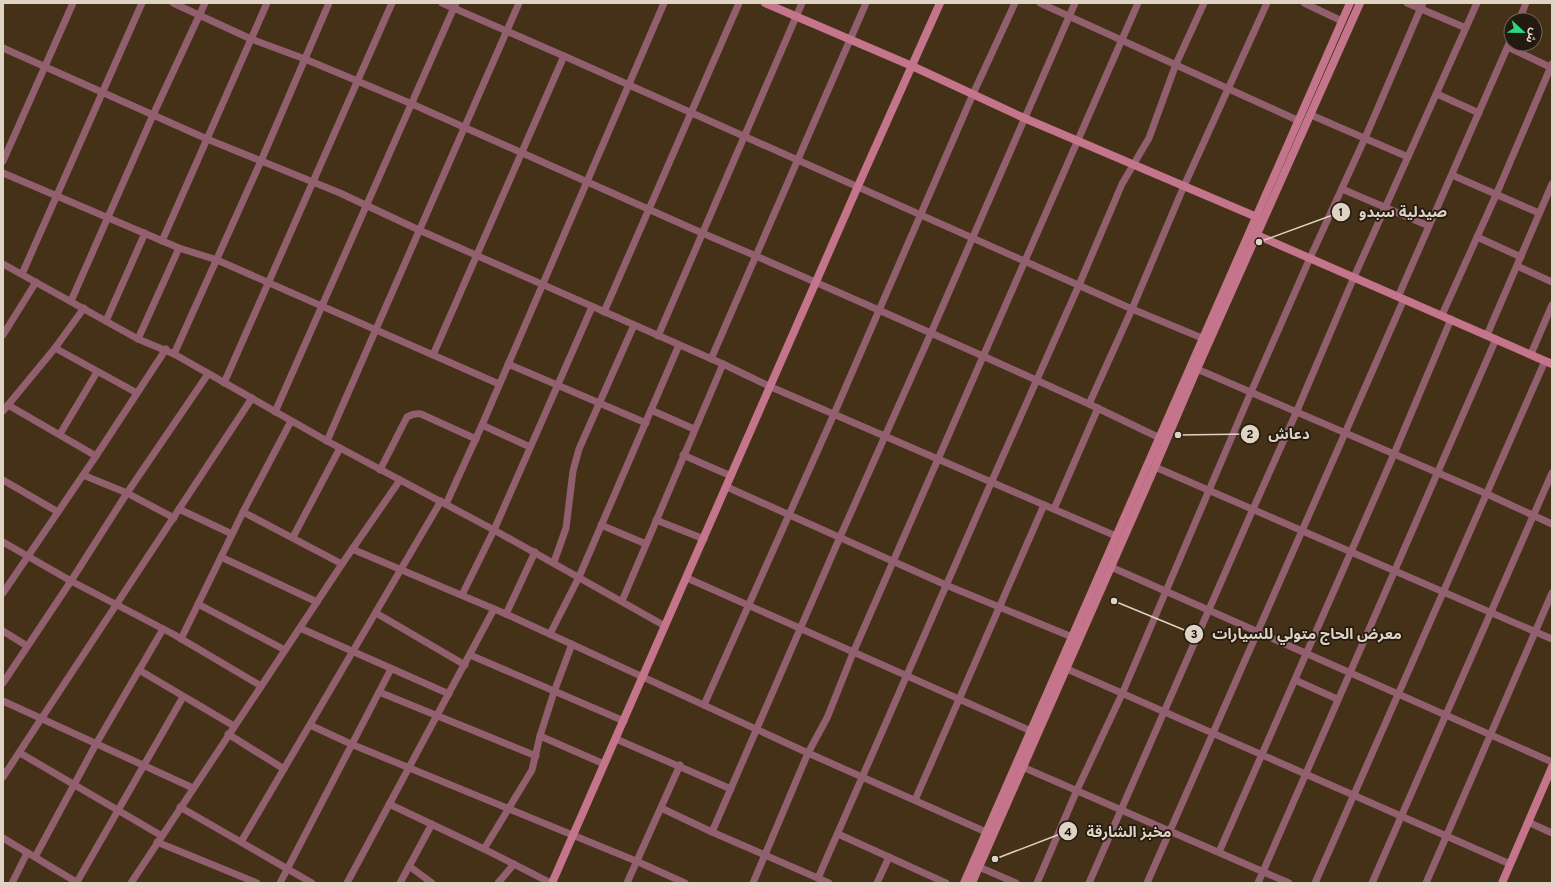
<svg xmlns="http://www.w3.org/2000/svg" width="1555" height="886" font-family="Overpass,'Noto Sans Arabic',sans-serif">
	<style>
		.lines { fill: none; stroke-linecap: round; stroke-linejoin: round }
		.street { stroke: #915f6d; stroke-width: 7 }
		.secondary { stroke: #c4758b; stroke-width: 8 }
		.leader { fill: none; stroke: #dfd3c4; stroke-width: 1.5 }
		.callout-dot { fill: #dfd3c4; stroke: #241b10; stroke-width: 1.5 }
		.mark-label { font-size: 12px; text-anchor: middle; font-weight: bold; fill: #111 }
		.callout-label { font-size: 15px; text-anchor: middle; font-weight: bold; fill: #dfd3c4; stroke: #241b10; stroke-width: 3.5; stroke-linejoin: round; paint-order: stroke }
	</style>
	<rect width="100%" height="100%" fill="#443117"/>
	<g class="lines">
		<g class="street">
			<path d="M173,3L251,39L305,59L412,104L702,233L756,256L983,356L1089,404L1164,440"/>
			<path d="M442,3L564,56L1132,309L1202,338"/>
			<path d="M1040,3L1297,120"/>
			<path d="M1304,3L1342,21"/>
			<path d="M1407,3L1466,28"/>
			<path d="M1519,20L1526,3"/>
			<path d="M1508,47L1552,68"/>
			<path d="M3,48L207,139L340,193L419,230L723,364L771,387L1116,536"/>
			<path d="M1437,94L1479,113"/>
			<path d="M1311,115L1408,157"/>
			<path d="M3,161L73,3"/>
			<path d="M3,173L179,248L217,260L499,384"/>
			<path d="M1452,175L1539,213"/>
			<path d="M1342,189L1429,226"/>
			<path d="M1477,237L1521,257"/>
			<path d="M162,241L267,3"/>
			<path d="M3,264L138,339L174,354L327,441L494,530L665,626"/>
			<path d="M1517,266L1552,282"/>
			<path d="M22,274L142,3"/>
			<path d="M1398,297L1511,39"/>
			<path d="M71,301L153,115L205,3"/>
			<path d="M604,312L739,3"/>
			<path d="M1442,315L1496,195L1552,64"/>
			<path d="M106,321L145,233"/>
			<path d="M3,335L36,282"/>
			<path d="M1487,335L1552,184"/>
			<path d="M658,336L802,3"/>
			<path d="M138,339L179,248"/>
			<path d="M55,348L137,393"/>
			<path d="M174,354L261,161L329,3"/>
			<path d="M1531,354L1552,305"/>
			<path d="M433,355L564,56"/>
			<path d="M711,359L866,3"/>
			<path d="M508,364L646,423"/>
			<path d="M1197,369L1487,494L1552,524"/>
			<path d="M224,383L392,3"/>
			<path d="M1089,404L1132,309L1184,186L1267,3"/>
			<path d="M8,405L96,456"/>
			<path d="M651,410L694,429"/>
			<path d="M3,411L55,348L84,308"/>
			<path d="M275,412L456,3"/>
			<path d="M482,425L530,447"/>
			<path d="M60,434L97,372"/>
			<path d="M327,441L519,3"/>
			<path d="M683,455L731,476"/>
			<path d="M1155,467L1552,639"/>
			<path d="M380,470L407,417C412,414 415,413 421,414L476,439"/>
			<path d="M83,475L127,493L174,518"/>
			<path d="M3,480L58,512"/>
			<path d="M727,487L946,585L1072,637"/>
			<path d="M446,504L482,425L664,3"/>
			<path d="M179,509L232,534"/>
			<path d="M1054,509L1098,408"/>
			<path d="M243,512L342,564"/>
			<path d="M656,520L704,539"/>
			<path d="M601,525L646,544"/>
			<path d="M293,537L340,448"/>
			<path d="M3,542L71,581L173,634L261,686"/>
			<path d="M352,549L506,614L808,753L986,832"/>
			<path d="M221,557L317,602"/>
			<path d="M554,562L566,528L573,471L579,449L634,325"/>
			<path d="M1111,567L1552,762"/>
			<path d="M687,578L1031,731"/>
			<path d="M3,593L96,456L166,349"/>
			<path d="M462,595L494,530L592,307"/>
			<path d="M622,601L723,364"/>
			<path d="M198,604L285,650"/>
			<path d="M376,613L465,665"/>
			<path d="M506,614L535,552"/>
			<path d="M300,628L449,694"/>
			<path d="M3,631L27,646"/>
			<path d="M550,634L579,577L679,345"/>
			<path d="M181,639L243,512L291,421"/>
			<path d="M470,655L624,721"/>
			<path d="M1067,669L1510,864"/>
			<path d="M139,670L234,726"/>
			<path d="M1295,680L1337,699"/>
			<path d="M3,683L71,581L127,493L208,374"/>
			<path d="M379,692L536,756"/>
			<path d="M3,701L193,788"/>
			<path d="M704,705L834,414L973,94L1015,3"/>
			<path d="M310,725L351,744L636,861L685,883"/>
			<path d="M228,734L284,769"/>
			<path d="M540,736L604,764"/>
			<path d="M616,739L731,789"/>
			<path d="M20,753L162,836"/>
			<path d="M1018,765L1289,883"/>
			<path d="M3,777L252,398"/>
			<path d="M915,800L1044,505"/>
			<path d="M389,804L484,849L551,883"/>
			<path d="M180,807L312,883"/>
			<path d="M661,808L712,832L829,883"/>
			<path d="M1528,822L1552,833"/>
			<path d="M712,832L840,537L931,333L1075,3"/>
			<path d="M838,834L946,883"/>
			<path d="M3,838L78,883"/>
			<path d="M157,842L257,883"/>
			<path d="M241,842L441,501"/>
			<path d="M484,849L532,770L540,736L554,692L572,644"/>
			<path d="M1219,852L1394,454L1451,319"/>
			<path d="M35,857L96,744L163,629"/>
			<path d="M409,866L432,883"/>
			<path d="M979,867L1016,883"/>
			<path d="M818,878L991,483L1079,285L1122,184L1149,138L1176,64L1204,3"/>
			<path d="M77,882L183,697"/>
			<path d="M12,883L27,853"/>
			<path d="M131,883L342,564L400,480"/>
			<path d="M280,883L391,669"/>
			<path d="M347,883L494,609"/>
			<path d="M400,883L432,824"/>
			<path d="M498,883L514,864"/>
			<path d="M627,883L680,765"/>
			<path d="M753,883L808,753L827,718L853,653L1138,3"/>
			<path d="M877,883L889,857"/>
			<path d="M1037,883L1077,790L1122,694L1251,392L1310,258L1365,138L1423,3"/>
			<path d="M1089,883L1253,509L1296,413L1354,277L1477,3"/>
			<path d="M1147,883L1404,299"/>
			<path d="M1258,883L1496,339"/>
			<path d="M1315,883L1545,361"/>
			<path d="M1372,883L1552,473"/>
			<path d="M1426,883L1552,593"/>
		</g>
		<g class="secondary">
			<path d="M765,3L912,66L1024,118L1259,218"/>
			<path d="M1252,233L1552,364"/>
			<path d="M552,883L858,186L940,3"/>
			<path d="M964,883L1350,3"/>
			<path d="M972,883L1155,467L1197,369L1360,3"/>
			<path d="M1502,883L1552,767"/>
		</g>
	</g>
	<path class="leader" d="M1259 242L1341 212M1178 435L1250 434M1114 601L1194 634M995 859L1068 831"/>
	<g class="callout-dot">
		<circle cx="1259" cy="242" r="4"/>
		<circle cx="1178" cy="435" r="4"/>
		<circle cx="1114" cy="601" r="4"/>
		<circle cx="995" cy="859" r="4"/>
		<circle cx="1341" cy="212" r="10"/>
		<circle cx="1250" cy="434" r="10"/>
		<circle cx="1194" cy="634" r="10"/>
		<circle cx="1068" cy="831" r="10"/>
	</g>
	<g class="mark-label">
		<text x="1341" y="216">1</text>
		<text x="1250" y="438">2</text>
		<text x="1194" y="638">3</text>
		<text x="1068" y="836">4</text>
	</g>
	<g class="callout-label">
		<text x="1403" y="217">صيدلية سبدو</text>
		<text x="1289" y="439">دعاش</text>
		<text x="1307" y="639">معرض الحاج متولي للسيارات</text>
		<text x="1129" y="837">مخبز الشارقة</text>
	</g>
	<rect width="1555" height="886" fill="none" stroke="#dfd3c4" stroke-width="8"/>
	<g transform="translate(1523 32) rotate(112)"><circle r="19" fill="#241b10" stroke="#6f6558"/>
	<path d="M0-3L7 15L0 10L-7 15Z" fill="#2cd884"/>
	<text y="-6" font-size="11" font-weight="bold" text-anchor="middle" fill="#dfd3c4">ش</text>
	</g>
</svg>
